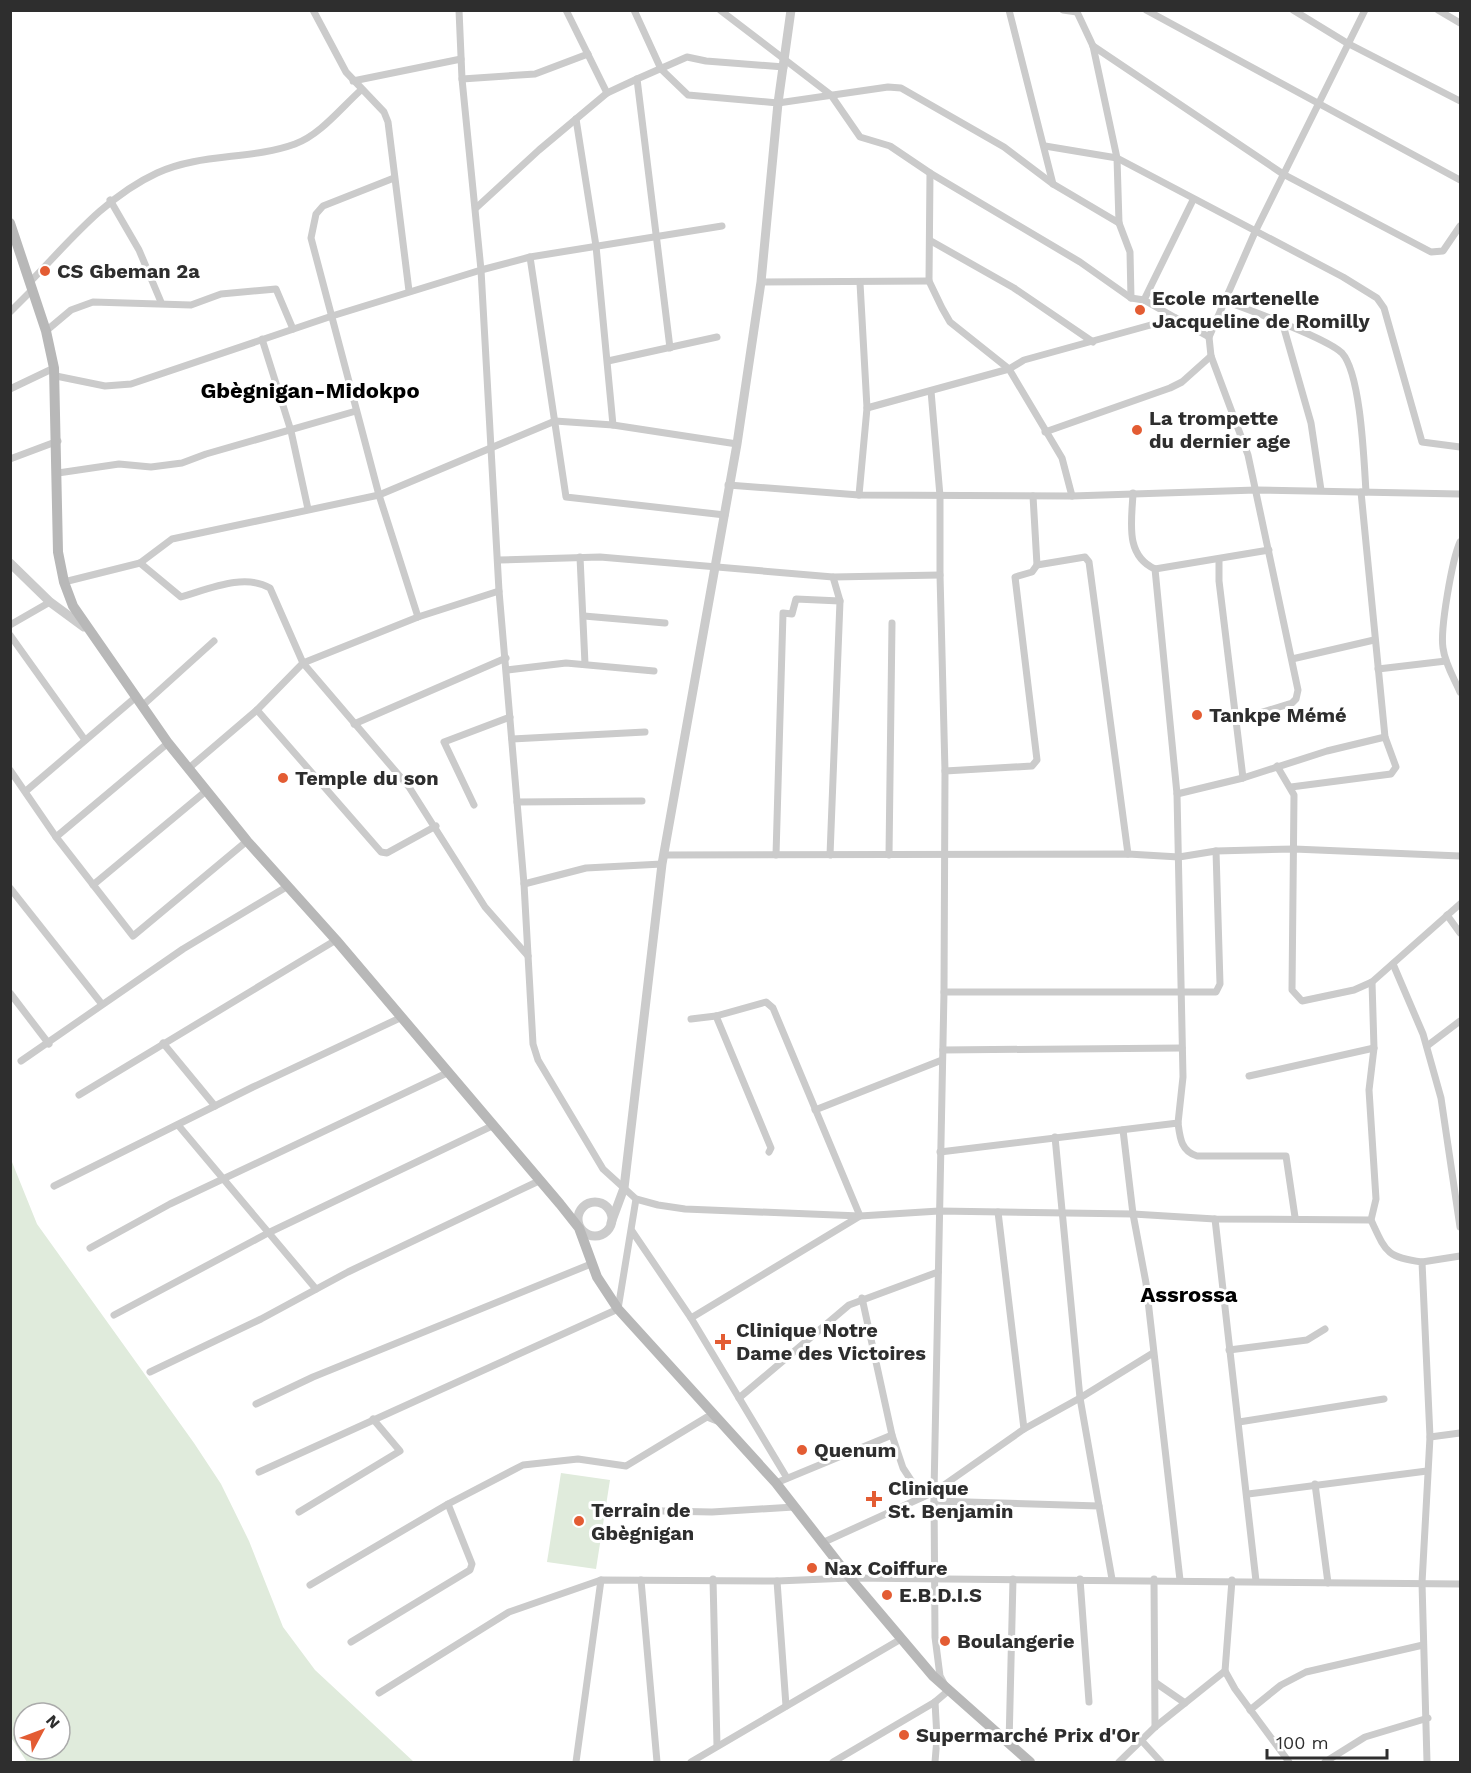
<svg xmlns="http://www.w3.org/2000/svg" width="1471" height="1773" font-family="'Work Sans',sans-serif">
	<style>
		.green { fill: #e0ebdc; fill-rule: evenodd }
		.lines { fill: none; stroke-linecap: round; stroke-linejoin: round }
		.minor { stroke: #cbcbcb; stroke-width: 7 }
		.tertiary { stroke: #cbcbcb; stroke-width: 9 }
		.secondary { stroke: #b8b8b8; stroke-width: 10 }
		.poi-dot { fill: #e35c33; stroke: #fff; stroke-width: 2 }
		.labels { text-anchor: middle; stroke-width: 6; stroke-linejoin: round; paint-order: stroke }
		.poi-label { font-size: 20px; font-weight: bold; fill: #2e2e2e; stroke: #fff; text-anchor: start }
		.quarter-label { font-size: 22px; font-weight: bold; fill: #000; stroke: #fff }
	</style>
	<rect width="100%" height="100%" fill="#fff"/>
	<g class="green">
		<path d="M10,1157L37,1224L194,1443L221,1484L249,1541L283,1627L315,1670L414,1762H27L10,1736ZM24,1713H60V1749H24Z"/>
		<path d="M561,1473L610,1480L596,1569L547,1562Z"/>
	</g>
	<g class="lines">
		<g class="minor">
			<path d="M313,10L346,72L384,112L388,122L409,291"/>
			<path d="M459,10L462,79L481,270L499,591L524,884L533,1044L538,1060L603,1169L636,1199L658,1205L685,1209L860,1216L939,1211L1133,1214L1215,1219L1371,1220"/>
			<path d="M566,10L607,93"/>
			<path d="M634,10L661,69L688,95L778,103L888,87L901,88L1004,147L1053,184L1119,223"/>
			<path d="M720,10L831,95L860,137L890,146L930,173L1080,262L1131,298L1144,300L1209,337"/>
			<path d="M1009,10L1053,184"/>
			<path d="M1063,10L1077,12"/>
			<path d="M1146,10L1460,180"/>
			<path d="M1293,10L1347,43L1460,101"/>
			<path d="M1438,10L1460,23"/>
			<path d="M1077,12L1093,46L1117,158L1119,223L1130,252L1131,298"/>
			<path d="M1093,46L1283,174L1431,252L1443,251L1460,226"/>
			<path d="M462,79L535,74L588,54"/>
			<path d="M637,79L670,348"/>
			<path d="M353,81L461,59"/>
			<path d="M576,119L596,246L613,425"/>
			<path d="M1045,146L1117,158L1343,277L1377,298L1384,308L1422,442L1460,447"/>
			<path d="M930,173L929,281L942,308L950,322L1009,369L1062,458L1072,496"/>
			<path d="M394,178L323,206L316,214L311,238L379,495L418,617"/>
			<path d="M110,200L139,250L161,302"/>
			<path d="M476,208L539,150L607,93L637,79L687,57L706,61L784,67"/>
			<path d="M931,241L1014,288L1093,342"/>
			<path d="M530,257L566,497L725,515"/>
			<path d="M30,282C69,242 105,197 157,173C200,153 251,160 295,144C320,135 341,108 361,90"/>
			<path d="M761,282L929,281"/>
			<path d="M1144,300L1193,200"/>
			<path d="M1225,301C1247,309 1328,339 1342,353C1361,374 1364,462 1366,492"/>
			<path d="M10,312L33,289"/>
			<path d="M1283,325L1311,423L1321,490"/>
			<path d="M46,331L71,310L93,302L191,305L221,294L276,289L293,329"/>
			<path d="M262,339L291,431L308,509"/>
			<path d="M608,361L717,337"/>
			<path d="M56,376L105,386L131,384L332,316L481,270L530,257L722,226"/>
			<path d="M10,389L54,368"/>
			<path d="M931,391L940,496V575L945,771L944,992L934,1492L1024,1429L998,1212"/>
			<path d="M867,408L1009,369L1024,360L1176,318"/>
			<path d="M1045,432L1170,388L1182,382L1211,356"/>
			<path d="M10,459L58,441"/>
			<path d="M58,473L119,464L151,467L182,463L206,454L356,411"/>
			<path d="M728,485L859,495L1072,496L1256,490L1460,494"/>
			<path d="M1133,493C1132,520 1124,555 1155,569L1269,550"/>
			<path d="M859,495L867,408L860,283"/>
			<path d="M1460,542C1452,560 1440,629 1443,648C1445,664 1454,678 1460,692"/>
			<path d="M580,557L585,664"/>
			<path d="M1219,559V581L1243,778"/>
			<path d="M499,560L600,557L833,577L940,575"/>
			<path d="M140,563L181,597C209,589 244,573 270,588L303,663L409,787L485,907L528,956"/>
			<path d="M1037,565L1085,557L1089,562L1128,854"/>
			<path d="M64,582L140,563L172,539L379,495L555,421L613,425L737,444"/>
			<path d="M584,616L665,623"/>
			<path d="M10,625L50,602"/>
			<path d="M10,635L85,740"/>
			<path d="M1292,659L1374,640"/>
			<path d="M1378,669L1446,661"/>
			<path d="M507,670L566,663L654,671"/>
			<path d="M142,706L214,641"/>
			<path d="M257,710L381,852L387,853L436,826"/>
			<path d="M1237,720L1292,703L1296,699L1298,690L1248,455L1211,356L1209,337L1255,232L1365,10"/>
			<path d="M354,724L506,658"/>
			<path d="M512,739L645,732"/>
			<path d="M1277,766L1294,795L1292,990L1302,1001L1354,990L1372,982L1460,904"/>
			<path d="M189,768L257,710L303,663L418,617L499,591"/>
			<path d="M10,770L56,837L133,936L247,841"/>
			<path d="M945,771L1032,766L1037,760L1015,577L1032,572L1037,565L1033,496"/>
			<path d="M1291,787L1391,774L1396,767L1385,737L1361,492"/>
			<path d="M26,791L136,697"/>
			<path d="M1177,794L1243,778L1327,751L1385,737"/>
			<path d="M517,802L642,801"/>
			<path d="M474,805L444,742L510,717"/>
			<path d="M56,837L168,743"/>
			<path d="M664,855L1128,854L1179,857L1216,851L1294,849L1460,856"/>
			<path d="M776,855L783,613L792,614L796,599L840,601"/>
			<path d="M830,855L840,601L833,577"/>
			<path d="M889,855L892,623"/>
			<path d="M524,884L586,868L662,864"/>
			<path d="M93,885L206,791"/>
			<path d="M10,888L101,1003"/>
			<path d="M1447,915L1460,933"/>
			<path d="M1393,964L1423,1034L1441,1098L1460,1227"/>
			<path d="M1372,982L1374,1048L1369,1090L1376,1199L1371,1220C1386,1252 1386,1257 1422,1262L1430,1437L1422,1583L1427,1762"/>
			<path d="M944,992H1216L1220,984L1216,851"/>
			<path d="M10,993L49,1044"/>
			<path d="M716,1016L771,1148L769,1152"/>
			<path d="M163,1043L215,1106"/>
			<path d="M1427,1046L1460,1021"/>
			<path d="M943,1050L1182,1048"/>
			<path d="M21,1061L183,949L288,886"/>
			<path d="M1249,1076L1374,1048"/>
			<path d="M79,1095L336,940"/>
			<path d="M815,1110L942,1060"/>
			<path d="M1178,1123C1180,1138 1181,1151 1197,1156H1286L1295,1217"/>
			<path d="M178,1125L316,1289"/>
			<path d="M1123,1130L1133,1214L1146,1283L1180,1580"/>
			<path d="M1055,1137L1080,1398L1153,1353"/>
			<path d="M940,1152L1178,1123L1183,1077L1177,794L1155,569"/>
			<path d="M54,1186L253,1087L402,1017"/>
			<path d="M1215,1219L1256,1581"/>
			<path d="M632,1231L691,1318L787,1478"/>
			<path d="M90,1248L170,1204L449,1072"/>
			<path d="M1422,1262L1460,1256"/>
			<path d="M862,1298L892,1435"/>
			<path d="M114,1315L268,1233L494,1125"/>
			<path d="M691,1318L860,1216L773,1008L766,1002L716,1016L691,1019"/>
			<path d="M1229,1350L1307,1340L1325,1329"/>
			<path d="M150,1372L261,1319L348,1272L541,1180"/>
			<path d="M739,1398L849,1305L938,1272"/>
			<path d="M256,1404L313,1377L591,1264"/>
			<path d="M1239,1422L1384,1399"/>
			<path d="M1024,1429L1080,1398L1099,1506"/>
			<path d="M1430,1437L1460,1433"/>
			<path d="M259,1472L618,1309L636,1199"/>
			<path d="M776,1483L892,1435L903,1468L922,1497"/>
			<path d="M1315,1484L1328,1583"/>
			<path d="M1248,1494L1427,1471"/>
			<path d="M934,1501L1099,1506L1112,1579"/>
			<path d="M662,1511L712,1512L794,1507"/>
			<path d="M299,1512L400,1451L373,1419"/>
			<path d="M822,1543L934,1492L935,1637L940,1676L948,1691L935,1702L833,1762"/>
			<path d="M713,1579L717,1746"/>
			<path d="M1080,1579L1089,1702"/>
			<path d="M1154,1579L1155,1727"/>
			<path d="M641,1580L657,1762"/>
			<path d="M1232,1580L1225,1671L1235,1689L1289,1762"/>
			<path d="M777,1581L786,1706"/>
			<path d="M310,1585L448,1504L523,1465L578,1459L626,1466L707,1417L717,1421"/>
			<path d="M351,1642L470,1570L472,1564L448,1504"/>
			<path d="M1156,1683L1185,1703"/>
			<path d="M379,1693L509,1612L601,1580L777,1581L850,1578L1460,1584"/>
			<path d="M935,1702L937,1738L935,1762"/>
			<path d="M1250,1710L1281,1685L1306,1672L1423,1645"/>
			<path d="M1141,1740L1161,1762"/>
			<path d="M1009,1744L1013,1579"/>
			<path d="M576,1762L601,1580"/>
			<path d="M691,1762L901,1639"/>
			<path d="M1119,1762L1155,1727L1225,1671"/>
			<path d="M1325,1762L1365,1737L1428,1718"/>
		</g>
		<g class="tertiary">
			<path d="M10,563L50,602L84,627"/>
			<circle cx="595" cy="1219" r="17"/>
			<path d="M611,1223L624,1188L662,864L737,444L761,282L778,103L791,10"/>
		</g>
		<path class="secondary" d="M10,223L46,331L54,368L58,552L64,582L73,606L168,743L247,841L336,940L560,1204L579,1228L597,1277L618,1309L776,1483L850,1578L933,1676L1030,1762"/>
	</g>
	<g class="poi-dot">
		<circle cx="45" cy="271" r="6"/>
		<circle cx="1140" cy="310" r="6"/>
		<circle cx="1137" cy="430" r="6"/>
		<circle cx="1197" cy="715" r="6"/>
		<circle cx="283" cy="778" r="6"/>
		<path d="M720 1333h6v6h6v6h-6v6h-6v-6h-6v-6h6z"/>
		<circle cx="802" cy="1450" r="6"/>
		<path d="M871 1490h6v6h6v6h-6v6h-6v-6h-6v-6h6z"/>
		<circle cx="579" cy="1521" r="6"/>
		<circle cx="812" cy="1568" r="6"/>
		<circle cx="887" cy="1595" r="6"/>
		<circle cx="945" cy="1641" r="6"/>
		<circle cx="904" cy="1735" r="6"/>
	</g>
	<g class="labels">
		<g class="poi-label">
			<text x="57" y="278">CS Gbeman 2a</text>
			<text x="1152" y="305">Ecole martenelle<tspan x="1152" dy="23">Jacqueline de Romilly</tspan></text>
			<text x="1149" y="425">La trompette<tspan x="1149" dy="23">du dernier age</tspan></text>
			<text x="1209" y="722">Tankpe Mémé</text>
			<text x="295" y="785">Temple du son</text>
			<text x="736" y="1337">Clinique Notre<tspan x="736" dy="23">Dame des Victoires</tspan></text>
			<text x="814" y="1457">Quenum</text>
			<text x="888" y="1495">Clinique<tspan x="888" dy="23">St. Benjamin</tspan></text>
			<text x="591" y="1517">Terrain de<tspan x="591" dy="23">Gbègnigan</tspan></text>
			<text x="824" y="1575">Nax Coiffure</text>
			<text x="899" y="1602">E.B.D.I.S</text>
			<text x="957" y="1648">Boulangerie</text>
			<text x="916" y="1742">Supermarché Prix d'Or</text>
		</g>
		<g class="quarter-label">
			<text x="310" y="398">Gbègnigan-Midokpo</text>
			<text x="1189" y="1302">Assrossa</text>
		</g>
	</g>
	<rect width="1471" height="1773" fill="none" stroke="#2e2e2e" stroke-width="24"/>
	<g transform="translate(42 1731) rotate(49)"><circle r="28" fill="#ffffff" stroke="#ababab" stroke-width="1.5"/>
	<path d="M0-4.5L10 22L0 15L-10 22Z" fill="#e35c33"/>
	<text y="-9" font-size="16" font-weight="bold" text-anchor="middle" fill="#2e2e2e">N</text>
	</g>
	<path d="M1267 1749v9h120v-9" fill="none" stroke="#2e2e2e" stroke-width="3"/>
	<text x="1276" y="1749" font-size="18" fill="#2e2e2e" stroke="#ffffff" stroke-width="4.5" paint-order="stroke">100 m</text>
</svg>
